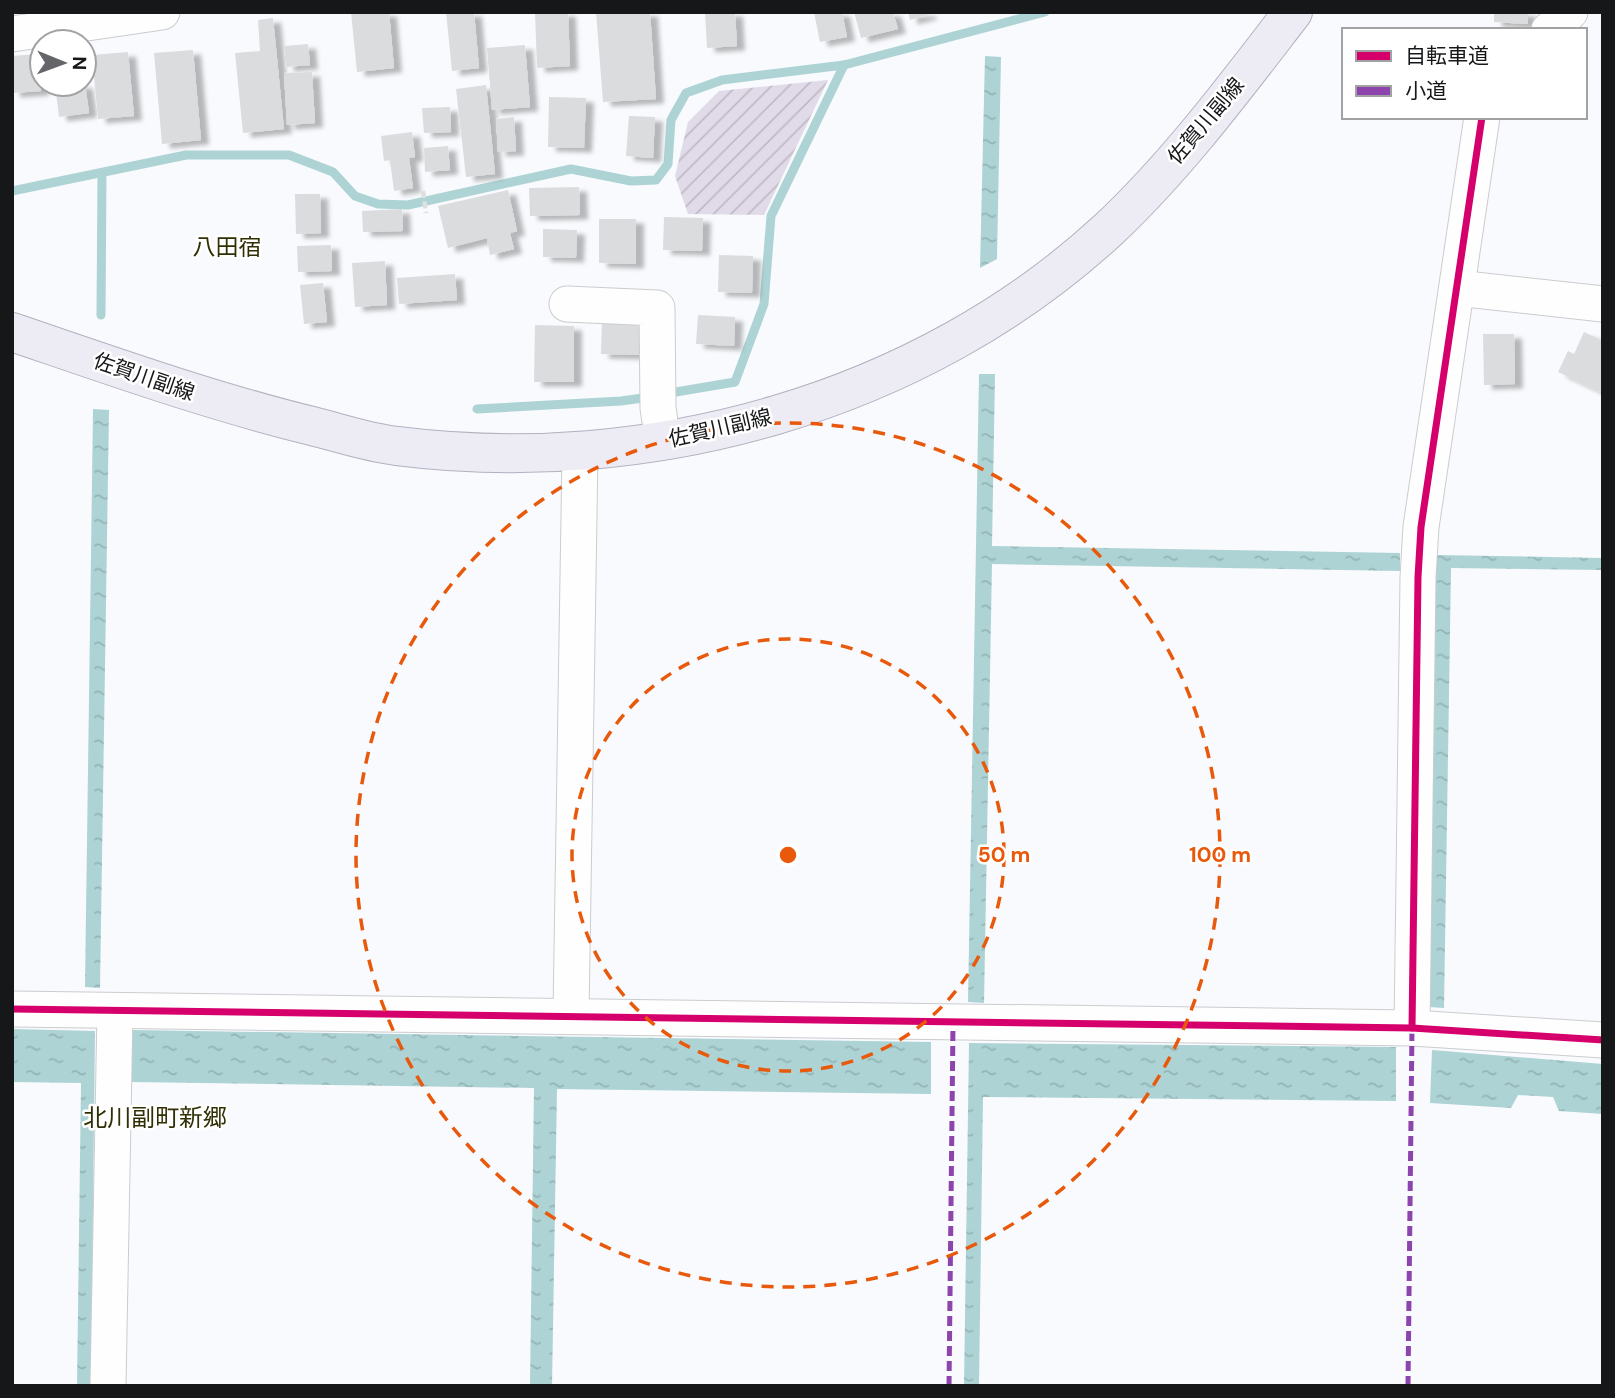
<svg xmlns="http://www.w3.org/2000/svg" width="1615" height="1398" font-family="'DM Sans','Noto Sans JP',sans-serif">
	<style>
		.garden { fill: url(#garden-furrows) }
		.water { fill: url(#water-ripples) }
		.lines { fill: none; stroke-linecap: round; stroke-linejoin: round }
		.stream { stroke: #add3d4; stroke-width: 9 }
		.building { fill: #dadcde; filter: url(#shadow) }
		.minor-casing { stroke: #cbccce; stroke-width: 37 }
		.primary-casing { stroke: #b1b1c0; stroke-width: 40 }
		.path { stroke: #dedfdf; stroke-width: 4.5; stroke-dasharray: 7 3.5; stroke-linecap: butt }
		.minor { stroke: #fefeff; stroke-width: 35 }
		.primary { stroke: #edecf4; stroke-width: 38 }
		.quiet { stroke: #8e44ad; stroke-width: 5; stroke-dasharray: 10 5; stroke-linecap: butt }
		.cycleway-casing { stroke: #fff; stroke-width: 11 }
		.cycleway { stroke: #d6006c; stroke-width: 7 }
		.ring { fill: none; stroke: #e8590c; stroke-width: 3.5; stroke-dasharray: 12 9 }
		.labels { text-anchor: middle; stroke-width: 5; stroke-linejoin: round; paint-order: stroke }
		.street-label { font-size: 21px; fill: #161719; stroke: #fff }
		.neighbourhood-label { font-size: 23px; fill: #313005; stroke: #fff }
		.quarter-label { font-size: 24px; fill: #313005; stroke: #fff }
		.centre { fill: #e8590c; stroke: #fff; stroke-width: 3.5 }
		.ring-label { font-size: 21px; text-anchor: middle; font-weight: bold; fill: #e8590c; stroke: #fff; stroke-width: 5; stroke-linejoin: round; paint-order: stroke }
	</style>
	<defs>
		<pattern id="garden-furrows" width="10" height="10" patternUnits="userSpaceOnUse" patternTransform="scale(1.75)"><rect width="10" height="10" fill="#e1dae8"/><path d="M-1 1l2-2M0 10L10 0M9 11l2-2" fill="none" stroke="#c0bac6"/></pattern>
		<pattern id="water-ripples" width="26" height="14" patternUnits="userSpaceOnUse" patternTransform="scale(1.75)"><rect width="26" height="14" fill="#add3d4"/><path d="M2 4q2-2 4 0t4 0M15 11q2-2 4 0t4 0" fill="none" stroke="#94b4b5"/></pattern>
		<filter id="shadow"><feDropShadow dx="8" dy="4.5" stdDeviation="2" flood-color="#0004"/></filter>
	</defs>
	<rect width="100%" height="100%" fill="#f8fafd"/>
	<path class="garden" d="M828,80L764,215L688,214L675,176L688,122L719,91Z"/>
	<g class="water">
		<path d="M985,56L1001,57L997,259L980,268Z"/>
		<path d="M979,374H995L992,546L1400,553V571L992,564L984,1003L968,1002Z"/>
		<path d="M93,409L109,410L100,988L85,987Z"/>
		<path d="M1436,555L1603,558V570L1451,568L1444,1008L1429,1007Z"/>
		<path d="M12,1029L95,1031L91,1386H77L81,1083L12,1082Z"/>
		<path d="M131,1030L931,1042V1094L557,1089L552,1386H530L534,1088L130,1082Z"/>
		<path d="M969,1043L1396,1047V1101L983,1097L979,1386H964Z"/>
		<path d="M1432,1050L1603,1064V1114L1559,1111L1553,1097L1518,1095L1511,1108L1430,1103Z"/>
	</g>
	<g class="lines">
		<g class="stream">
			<path d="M12,191L186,155H289L333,172L355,196L378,204L408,205L571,169L631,181L656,180L668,164L671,120L686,93L722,80L844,65L1045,12"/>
			<path d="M101,315L102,175"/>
			<path d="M664,394L735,382L764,304L771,216L844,65"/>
			<path d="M477,409L621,401L650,397"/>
		</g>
	</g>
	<g class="building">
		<path d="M351,12H389L394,68L357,72Z"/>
		<path d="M446,12H474L479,68L452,71Z"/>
		<path d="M535,12H568L570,66L537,68Z"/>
		<path d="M596,12H650L656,99L603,102Z"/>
		<path d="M705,12H735L737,46L707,48Z"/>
		<path d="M814,12H842L847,37L820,42Z"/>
		<path d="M854,12H893L898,29L861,38Z"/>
		<path d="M908,12H928L929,15L910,20Z"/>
		<path d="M1494,12H1528V24L1494,22Z"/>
		<path d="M273,18L284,129L243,133L235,53L260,51L258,20Z"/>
		<path d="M308,44L310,65L286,67L284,46Z"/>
		<path d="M525,45L530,107L492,110L487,48Z"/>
		<path d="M193,50L201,140L162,144L154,53Z"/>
		<path d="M128,52L134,116L98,119L92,55Z"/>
		<path d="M37,54L41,91L12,93V56Z"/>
		<path d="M312,72L315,123L287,125L284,73Z"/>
		<path d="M55,84H85L89,113L59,117Z"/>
		<path d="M486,85L495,174L466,177L456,89Z"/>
		<path d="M549,97L586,98L584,148L548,147Z"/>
		<path d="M450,107L451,132L424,133L422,108Z"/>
		<path d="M629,116L655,117L653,158L626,156Z"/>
		<path d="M514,117L516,151L498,152L496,119Z"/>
		<path d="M412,132L415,157L409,158L413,188L394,191L390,160L384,161L381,136Z"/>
		<path d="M448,146L450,170L425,172L424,148Z"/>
		<path d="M579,187L580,215L530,216L529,188Z"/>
		<path d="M508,190L517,231L510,233L514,249L490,255L487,238L448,248L438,206Z"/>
		<path d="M295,194H320L321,233L296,234Z"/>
		<path d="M402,209L403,231L363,232L362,211Z"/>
		<path d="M664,217L703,218L702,251L663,250Z"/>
		<path d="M599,219H636V264L599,263Z"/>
		<path d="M543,229L577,230L576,258L543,257Z"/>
		<path d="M331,245L332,271L298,272L297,246Z"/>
		<path d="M719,255L753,256L752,293L718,292Z"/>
		<path d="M385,261L387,305L355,307L352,263Z"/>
		<path d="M455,274L457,300L399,304L397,278Z"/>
		<path d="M323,283L327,322L304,324L300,285Z"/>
		<path d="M698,315L735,317L734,346L696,344Z"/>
		<path d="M602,319L641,320L640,355L601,354Z"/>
		<path d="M535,325L574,326V382H534Z"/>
		<path d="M1584,332L1603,341V393L1558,372L1568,351L1574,354Z"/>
		<path d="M1483,334H1514L1515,384L1484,385Z"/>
	</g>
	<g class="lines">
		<defs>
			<g id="minor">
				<path d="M1549,30L1570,12"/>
				<path d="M12,34L162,12"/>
				<path d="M1457,288L1603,304"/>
				<path d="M567,304L657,308L658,408L663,442"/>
				<path d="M12,1009L1412,1028L1603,1040"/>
				<path d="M571,1014L580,453"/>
				<path d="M1412,1028L1418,577L1421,527L1482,117"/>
				<path d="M108,1386L115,1011"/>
			</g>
			<path id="primary" d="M12,332C112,366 210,401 312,426C340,433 369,443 397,446C649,478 921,403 1109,229C1178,164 1235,87 1293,12"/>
		</defs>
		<use href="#minor" class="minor-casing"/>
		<use href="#primary" class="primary-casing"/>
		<path class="path" d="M423,191L426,213"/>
		<use href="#minor" class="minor"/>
		<use href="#primary" class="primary"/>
		<g class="quiet">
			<path d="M949,1386L953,1024"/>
			<path d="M1408,1386L1412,1028"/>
		</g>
		<defs>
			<g id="cycleway">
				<path d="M12,1009L1412,1028L1603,1040"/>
				<path d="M1412,1028L1418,577L1421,527L1482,117"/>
			</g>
		</defs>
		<use href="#cycleway" class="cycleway-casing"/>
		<use href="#cycleway" class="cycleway"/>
	</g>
	<g class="ring">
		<circle cx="788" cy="855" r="216"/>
		<circle cx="788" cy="855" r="432"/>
	</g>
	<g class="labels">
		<g class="street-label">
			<text transform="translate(1206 121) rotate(-50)" y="7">佐賀川副線</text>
			<text transform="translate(144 377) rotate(19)" y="7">佐賀川副線</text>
			<text transform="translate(720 428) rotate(-13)" y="7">佐賀川副線</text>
		</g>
		<g class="neighbourhood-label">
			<text x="227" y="255">八田宿</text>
		</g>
		<g class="quarter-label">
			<text x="155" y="1126">北川副町新郷</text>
		</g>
	</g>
	<circle cx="788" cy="855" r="10" class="centre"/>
	<g class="ring-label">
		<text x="1004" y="862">50 m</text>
		<text x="1220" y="862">100 m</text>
	</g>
	<rect width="1615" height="1398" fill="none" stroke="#161719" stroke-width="28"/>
	<rect x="1342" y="28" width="245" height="91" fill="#ffffff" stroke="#a2a2a3" stroke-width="2"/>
	<rect x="1356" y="51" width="35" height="10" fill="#d6006c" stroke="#a2a2a3" stroke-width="2"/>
	<text x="1405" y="63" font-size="21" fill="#161719">自転車道</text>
	<rect x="1356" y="86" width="35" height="10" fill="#8e44ad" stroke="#a2a2a3" stroke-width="2"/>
	<text x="1405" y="98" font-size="21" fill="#161719">小道</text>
	<g transform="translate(63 63) rotate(91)"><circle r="33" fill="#ffffff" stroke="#a2a2a3" stroke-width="2"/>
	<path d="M0-5L12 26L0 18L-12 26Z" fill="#656669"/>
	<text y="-10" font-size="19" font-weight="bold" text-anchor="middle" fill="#161719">N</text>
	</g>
</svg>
